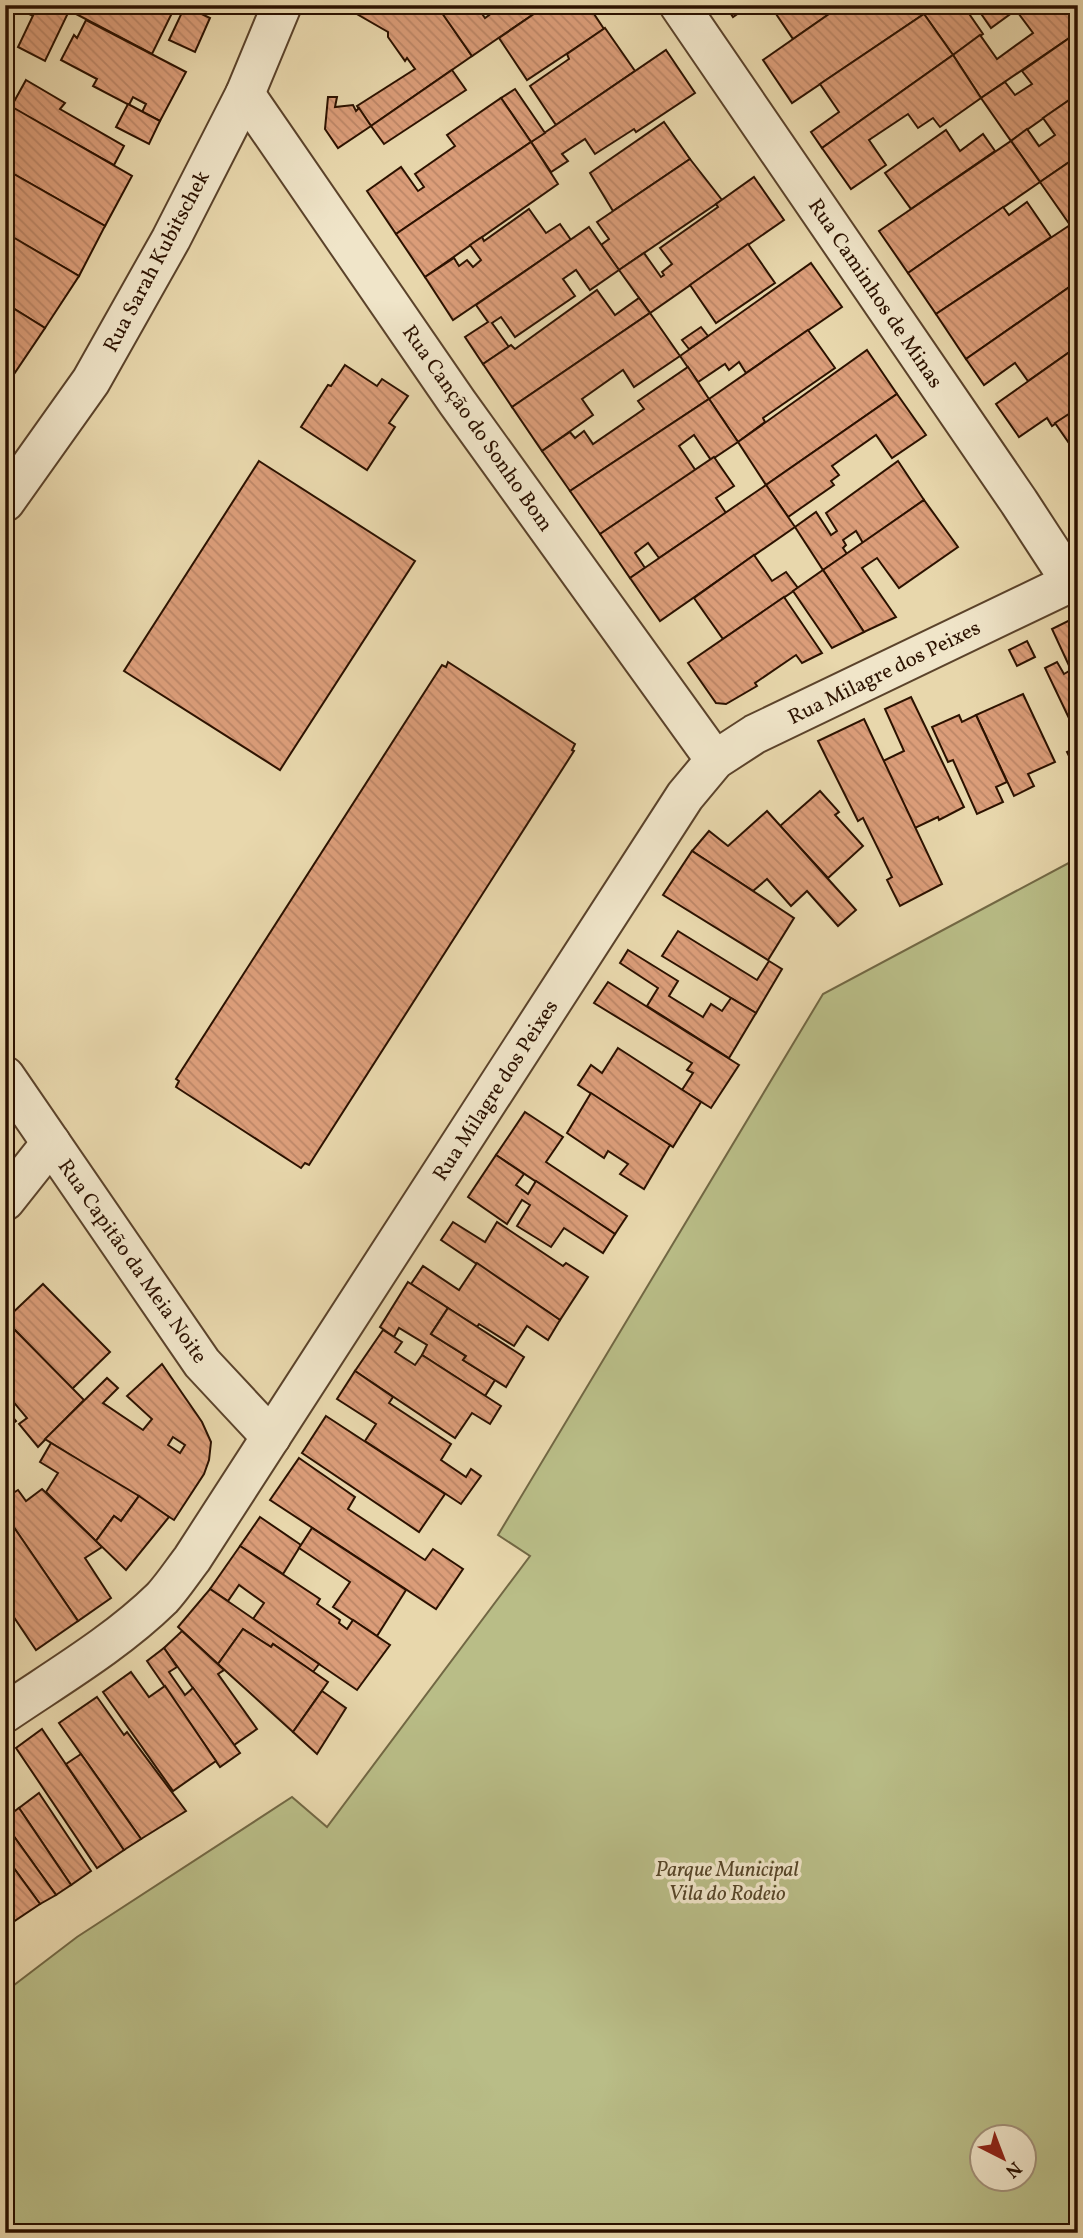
<svg xmlns="http://www.w3.org/2000/svg" width="1083" height="2238" font-family="Vollkorn,serif">
	<style>
		.park { fill: #b9bd87; stroke: #726844; stroke-width: 2; fill-rule: evenodd }
		.building { fill: url(#building-back-hatch); stroke: #2c1200; stroke-width: 2; fill-rule: evenodd }
		.lines { fill: none; stroke-linecap: round; stroke-linejoin: round }
		.minor-casing { stroke: #5b432b; stroke-width: 42 }
		.minor { stroke: #f0e5c9; stroke-width: 38 }
		.labels { text-anchor: middle; stroke-width: 7; stroke-linejoin: round; paint-order: stroke }
		.street-label { font-size: 21px; fill: #2c1200; stroke: #f0e5c9 }
		.park-label { font-size: 21px; font-style: italic; fill: #564528; stroke: #f0e5c9 }
	</style>
	<defs>
		<pattern id="building-back-hatch" width="6" height="6" patternUnits="userSpaceOnUse" patternTransform="scale(1.75)"><rect width="6" height="6" fill="#db9d79"/><path d="M-1 5l2 2M0 0l6 6M5-1l2 2" fill="none" stroke="#bc8667"/></pattern>
	</defs>
	<rect width="100%" height="100%" fill="#e8d7ac"/>
	<filter id="stains"><feTurbulence type="fractalNoise" baseFrequency=".00286" numOctaves="4"/><feColorMatrix values="0 0 0 0 .2 0 0 0 0 .09 0 0 0 0 .02 0 0 0 .5 -.17"/></filter>
	<radialGradient id="worn" r=".72"><stop offset=".6" stop-color="#630" stop-opacity="0"/><stop offset="1" stop-color="#630" stop-opacity=".3"/></radialGradient>
	<path class="park" d="M1078,858V2233H5V1992L77,1937L292,1797L327,1827L530,1556L498,1535L823,994ZM982,2136H1024V2178H982Z"/>
	<g class="building">
		<path d="M10,5H38L33,16Z"/>
		<path d="M38,5H59L69,11L45,61L18,47Z"/>
		<path d="M59,5H162L173,11L152,54Z"/>
		<path d="M352,5H437L472,56L371,126L357,106L415,69L407,58L405,61L388,37V32L350,10Z"/>
		<path d="M454,5H476L485,18L496,10L493,5H547L472,56L442,13Z"/>
		<path d="M547,5H588L604,29L527,80L499,38Z"/>
		<path d="M725,5H750L733,17Z"/>
		<path d="M770,5H842L793,39Z"/>
		<path d="M842,5H918L924,14L792,103L763,60Z"/>
		<path d="M918,5H936L924,14Z"/>
		<path d="M936,5H963L983,34L953,55L924,14Z"/>
		<path d="M975,5H1023L991,28Z"/>
		<path d="M1023,5H1078V32L981,98L953,55L980,35L997,59L1033,33L1016,10Z"/>
		<path d="M185,6L210,18L195,52L169,40Z"/>
		<path d="M924,14L953,55L822,148L811,132L839,112L820,84Z"/>
		<path d="M86,20L186,72L160,121L142,112L146,104L133,97L129,105L93,86L97,79L61,60L74,35L77,38Z"/>
		<path d="M605,28L635,71L556,125L530,86L569,59L567,54Z"/>
		<path d="M1078,32V94L1011,141L981,98L1005,82L1015,95L1032,84L1022,71Z"/>
		<path d="M666,50L695,93L636,132L634,129L595,154L585,139L562,154L568,161L551,172L531,142Z"/>
		<path d="M953,55L981,98L940,127L933,118L918,128L908,114L869,140L886,165L851,189L822,148Z"/>
		<path d="M452,70L466,90L384,144L371,126Z"/>
		<path d="M26,80L65,103L60,109L124,146L114,165L11,107Z"/>
		<path d="M515,89L545,133L531,142L501,98Z"/>
		<path d="M1078,94V156L1040,182L1011,141L1027,129L1039,146L1055,135L1043,118Z"/>
		<path d="M328,97H337L335,107L353,105L356,111L359,108L371,126L338,148L325,129Z"/>
		<path d="M501,98L531,142L396,234L367,191L401,167L418,191L424,187L415,174L455,146L447,135Z"/>
		<path d="M7,104L132,176L105,226L5,169Z"/>
		<path d="M128,104L160,121L149,144L116,127Z"/>
		<path d="M664,122L690,159L613,211L590,173Z"/>
		<path d="M946,130L960,151L983,134L995,151L911,209L885,173Z"/>
		<path d="M1011,141L1040,182L908,273L879,231Z"/>
		<path d="M531,142L558,184L425,277L396,234Z"/>
		<path d="M1078,156V220L1070,225L1040,182Z"/>
		<path d="M690,159L722,200L619,270L601,245L609,239L597,222Z"/>
		<path d="M5,169L105,226L79,276L5,233Z"/>
		<path d="M754,177L784,220L650,313L619,270L644,253L661,277L664,275L662,272L672,264L660,248L718,207L716,204Z"/>
		<path d="M1027,202L1051,237L936,314L908,273L1003,207L1009,215Z"/>
		<path d="M529,209L546,233L560,224L571,240L453,320L425,277L454,258L459,266L467,260L473,267L481,260L470,245L482,237L484,241Z"/>
		<path d="M1070,225L1078,235V281L966,359L936,314Z"/>
		<path d="M589,227L619,270L590,290L576,270L563,279L575,296L515,337L501,317L492,323L509,347L483,364L465,337L488,322L476,305Z"/>
		<path d="M6,233L79,276L45,328L5,303Z"/>
		<path d="M748,244L775,283L716,323L690,285Z"/>
		<path d="M811,263L842,307L746,373L739,362L729,370L725,364L698,382L680,356Z"/>
		<path d="M1078,281V346L1028,381L1015,363L984,385L966,359Z"/>
		<path d="M597,290L615,315L639,298L650,313L512,407L483,364L511,345L515,349Z"/>
		<path d="M8,305L45,328L12,377L5,372V310Z"/>
		<path d="M650,313L680,356L634,387L623,370L582,399L593,415L542,451L512,407Z"/>
		<path d="M701,327L708,336L689,349L682,340Z"/>
		<path d="M808,330L835,368L763,418L765,422L738,442L709,399Z"/>
		<path d="M1078,346V408L1052,426L1047,418L1019,437L996,404Z"/>
		<path d="M867,350L897,394L766,485L738,442Z"/>
		<path d="M345,365L377,386L382,379L408,396L389,423L395,427L367,470L301,427L328,385L331,386Z"/>
		<path d="M688,367L709,399L570,491L542,451L570,432L575,438L584,431L593,444L644,409L638,401Z"/>
		<path d="M5,372L12,377L5,389Z"/>
		<path d="M897,394L926,435L892,458L876,435L832,466L839,475L831,481L834,485L788,517L766,485Z"/>
		<path d="M709,399L738,442L711,460L694,435L679,446L696,471L600,534L570,491Z"/>
		<path d="M1078,408V456L1055,423Z"/>
		<path d="M714,457L734,486L716,498L726,513L659,558L648,543L635,553L645,568L630,578L600,534Z"/>
		<path d="M259,461L415,561L280,770L124,671Z"/>
		<path d="M898,461L924,500L863,543L856,531L843,540L846,545L843,548L847,554L823,570L795,527L816,512L831,535L837,531L826,513Z"/>
		<path d="M766,485L795,527L660,621L630,578Z"/>
		<path d="M924,500L958,547L899,588L877,558L862,568L896,617L864,632L823,570Z"/>
		<path d="M754,555L772,581L786,572L798,588L723,639L694,598Z"/>
		<path d="M823,570L864,632L832,648L793,591Z"/>
		<path d="M784,597L822,653L802,663L796,655L755,683L757,686L726,704L716,703L688,663Z"/>
		<path d="M1078,616V685L1052,629Z"/>
		<path d="M1027,641L1035,657L1017,666L1009,650Z"/>
		<path d="M448,662L575,744L572,750L574,751L309,1165L305,1163L301,1168L176,1087L179,1081L176,1079L442,665L446,667Z"/>
		<path d="M1057,662L1064,674L1071,670L1078,685V737L1045,668Z"/>
		<path d="M1023,694L1055,762L1028,774L1034,786L1014,796L976,715Z"/>
		<path d="M911,697L964,807L939,820L938,817L915,828L883,761L904,751L885,709Z"/>
		<path d="M959,715L962,722L976,715L1007,782L996,787L1003,802L977,814L953,760L948,762L932,727Z"/>
		<path d="M864,719L942,884L900,906L887,880L892,877L863,818L858,821L818,741Z"/>
		<path d="M1078,747V774L1067,752Z"/>
		<path d="M820,791L839,812L835,815L863,846L828,878L780,826Z"/>
		<path d="M767,811L856,910L838,926L807,891L791,906L767,879L753,891L692,851L709,831L728,846Z"/>
		<path d="M692,851L794,918L768,960L663,895Z"/>
		<path d="M678,931L757,980L769,961L782,969L756,1013L662,956Z"/>
		<path d="M628,950L678,981L669,996L703,1017L711,1004L722,1011L731,998L756,1013L729,1058L647,1006L658,988L620,963Z"/>
		<path d="M608,982L739,1065L711,1108L682,1090L693,1073L687,1070L692,1063L594,1003Z"/>
		<path d="M618,1048L701,1102L673,1147L578,1085L591,1065L602,1073Z"/>
		<path d="M591,1093L670,1145L644,1189L620,1174L628,1164L608,1151L604,1158L567,1133Z"/>
		<path d="M525,1112L563,1137L546,1162L627,1216L615,1234L496,1155Z"/>
		<path d="M496,1155L524,1174L516,1185L528,1194L536,1181L615,1234L603,1253L564,1228L551,1247L517,1226L530,1205L522,1200L507,1224L468,1197Z"/>
		<path d="M453,1222L485,1242L497,1222L563,1266L566,1263L588,1277L560,1320L441,1240Z"/>
		<path d="M477,1263L560,1320L548,1340L527,1326L514,1346L479,1324L477,1327L411,1284L423,1266L459,1290Z"/>
		<path d="M408,1282L448,1308L431,1334L466,1356L463,1360L495,1380L485,1396L422,1355L427,1345L399,1328L394,1337L380,1327Z"/>
		<path d="M43,1284L110,1352L72,1389L5,1320Z"/>
		<path d="M448,1308L524,1357L506,1387L463,1360L466,1356L431,1334Z"/>
		<path d="M5,1320L84,1400L38,1447L19,1424L27,1418L5,1392Z"/>
		<path d="M383,1330L402,1342L395,1352L415,1365L422,1355L501,1406L490,1424L472,1413L455,1438L355,1371Z"/>
		<path d="M162,1364L202,1422L211,1442L209,1460L204,1474L174,1520L45,1439L107,1378L118,1388L103,1403L143,1430L152,1419L127,1396ZM173,1437L185,1445L180,1453L168,1445Z"/>
		<path d="M355,1371L393,1397L389,1403L451,1444L441,1460L466,1477L471,1469L481,1476L461,1504L365,1441L376,1424L337,1399Z"/>
		<path d="M5,1408L16,1421L5,1429Z"/>
		<path d="M326,1416L445,1494L419,1532L302,1453Z"/>
		<path d="M51,1443L139,1496L121,1521L114,1516L96,1541L46,1492L58,1473L40,1462Z"/>
		<path d="M299,1458L355,1497L348,1509L425,1560L433,1549L463,1569L436,1609L270,1500Z"/>
		<path d="M42,1489L102,1547L85,1558L111,1598L78,1621L5,1515V1498L18,1490L26,1501Z"/>
		<path d="M139,1496L169,1517L126,1570L96,1541L114,1516L121,1521Z"/>
		<path d="M260,1517L301,1545L283,1574L240,1546Z"/>
		<path d="M9,1520L78,1621L36,1650L5,1604V1522Z"/>
		<path d="M312,1528L406,1590L377,1636L333,1607L350,1582L299,1548Z"/>
		<path d="M240,1546L320,1599L317,1604L340,1620L339,1623L347,1629L353,1620L390,1645L357,1690L253,1619L264,1603L239,1585L228,1601L210,1589Z"/>
		<path d="M210,1589L319,1664L313,1672L273,1644L271,1647L243,1629L218,1664L178,1627Z"/>
		<path d="M243,1629L271,1647L273,1644L328,1682L293,1732L218,1664Z"/>
		<path d="M182,1631L224,1670L218,1674L257,1729L234,1745L164,1648Z"/>
		<path d="M164,1648L177,1667L169,1672L185,1695L193,1688L240,1753L220,1767L147,1661Z"/>
		<path d="M131,1672L149,1697L165,1686L216,1761L173,1791L103,1692Z"/>
		<path d="M322,1691L346,1708L317,1754L293,1732Z"/>
		<path d="M97,1697L124,1735L127,1732L186,1811L141,1839L59,1723Z"/>
		<path d="M42,1729L124,1850L97,1868L16,1748Z"/>
		<path d="M81,1754L141,1839L124,1850L66,1764Z"/>
		<path d="M39,1793L91,1871L71,1885L19,1808Z"/>
		<path d="M19,1808L71,1885L56,1895L5,1824V1818Z"/>
		<path d="M5,1824L56,1895L40,1904L5,1856Z"/>
		<path d="M5,1856L40,1904L10,1924L5,1916Z"/>
	</g>
	<g class="lines">
		<defs>
			<g id="minor">
				<path d="M679,5L1019,502L1071,582"/>
				<path d="M245,94L457,402L715,760"/>
				<path d="M5,502L91,381L171,239L245,94L282,5"/>
				<path d="M5,1076L202,1363L271,1437"/>
				<path d="M5,1201L51,1143"/>
				<path d="M5,1713C58,1677 116,1643 162,1598C173,1586 182,1572 192,1559L685,796L715,760L755,734L1078,579"/>
			</g>
		</defs>
		<use href="#minor" class="minor-casing"/>
		<use href="#minor" class="minor"/>
	</g>
	<g class="labels">
		<g class="street-label">
			<text transform="translate(156 261) rotate(-62)" y="7">Rua Sarah Kubitschek</text>
			<text transform="translate(876 293) rotate(56)" y="7">Rua Caminhos de Minas</text>
			<text transform="translate(478 428) rotate(55)" y="7">Rua Canção do Sonho Bom</text>
			<text transform="translate(884 672) rotate(-26)" y="7">Rua Milagre dos Peixes</text>
			<text transform="translate(495 1090) rotate(-57)" y="7">Rua Milagre dos Peixes</text>
			<text transform="translate(133 1261) rotate(55)" y="7">Rua Capitão da Meia Noite</text>
		</g>
		<g class="park-label">
			<text x="727" y="1876">Parque Municipal<tspan x="727" dy="24">Vila do Rodeio</tspan></text>
		</g>
	</g>
	<rect width="1083" height="2238" fill="none" stroke="#e8d7ac" stroke-width="28"/>
	<rect x="7" y="7" width="1069" height="2224" fill="none" stroke="#2c1200" stroke-width="3.5"/>
	<rect x="14" y="14" width="1055" height="2210" fill="none" stroke="#2c1200" stroke-width="2"/>
	<g transform="translate(1003 2158) rotate(138)"><circle r="33" fill="#f0e5c9" stroke="#a29179" stroke-width="2"/>
	<path d="M0-5L12 26L0 18L-12 26Z" fill="#8f2418"/>
	<text y="-10" font-size="19" font-weight="bold" text-anchor="middle" fill="#2c1200">N</text>
	</g>
	<rect width="100%" height="100%" filter="url(#stains)"/>
	<rect width="100%" height="100%" fill="url(#worn)"/>
</svg>
